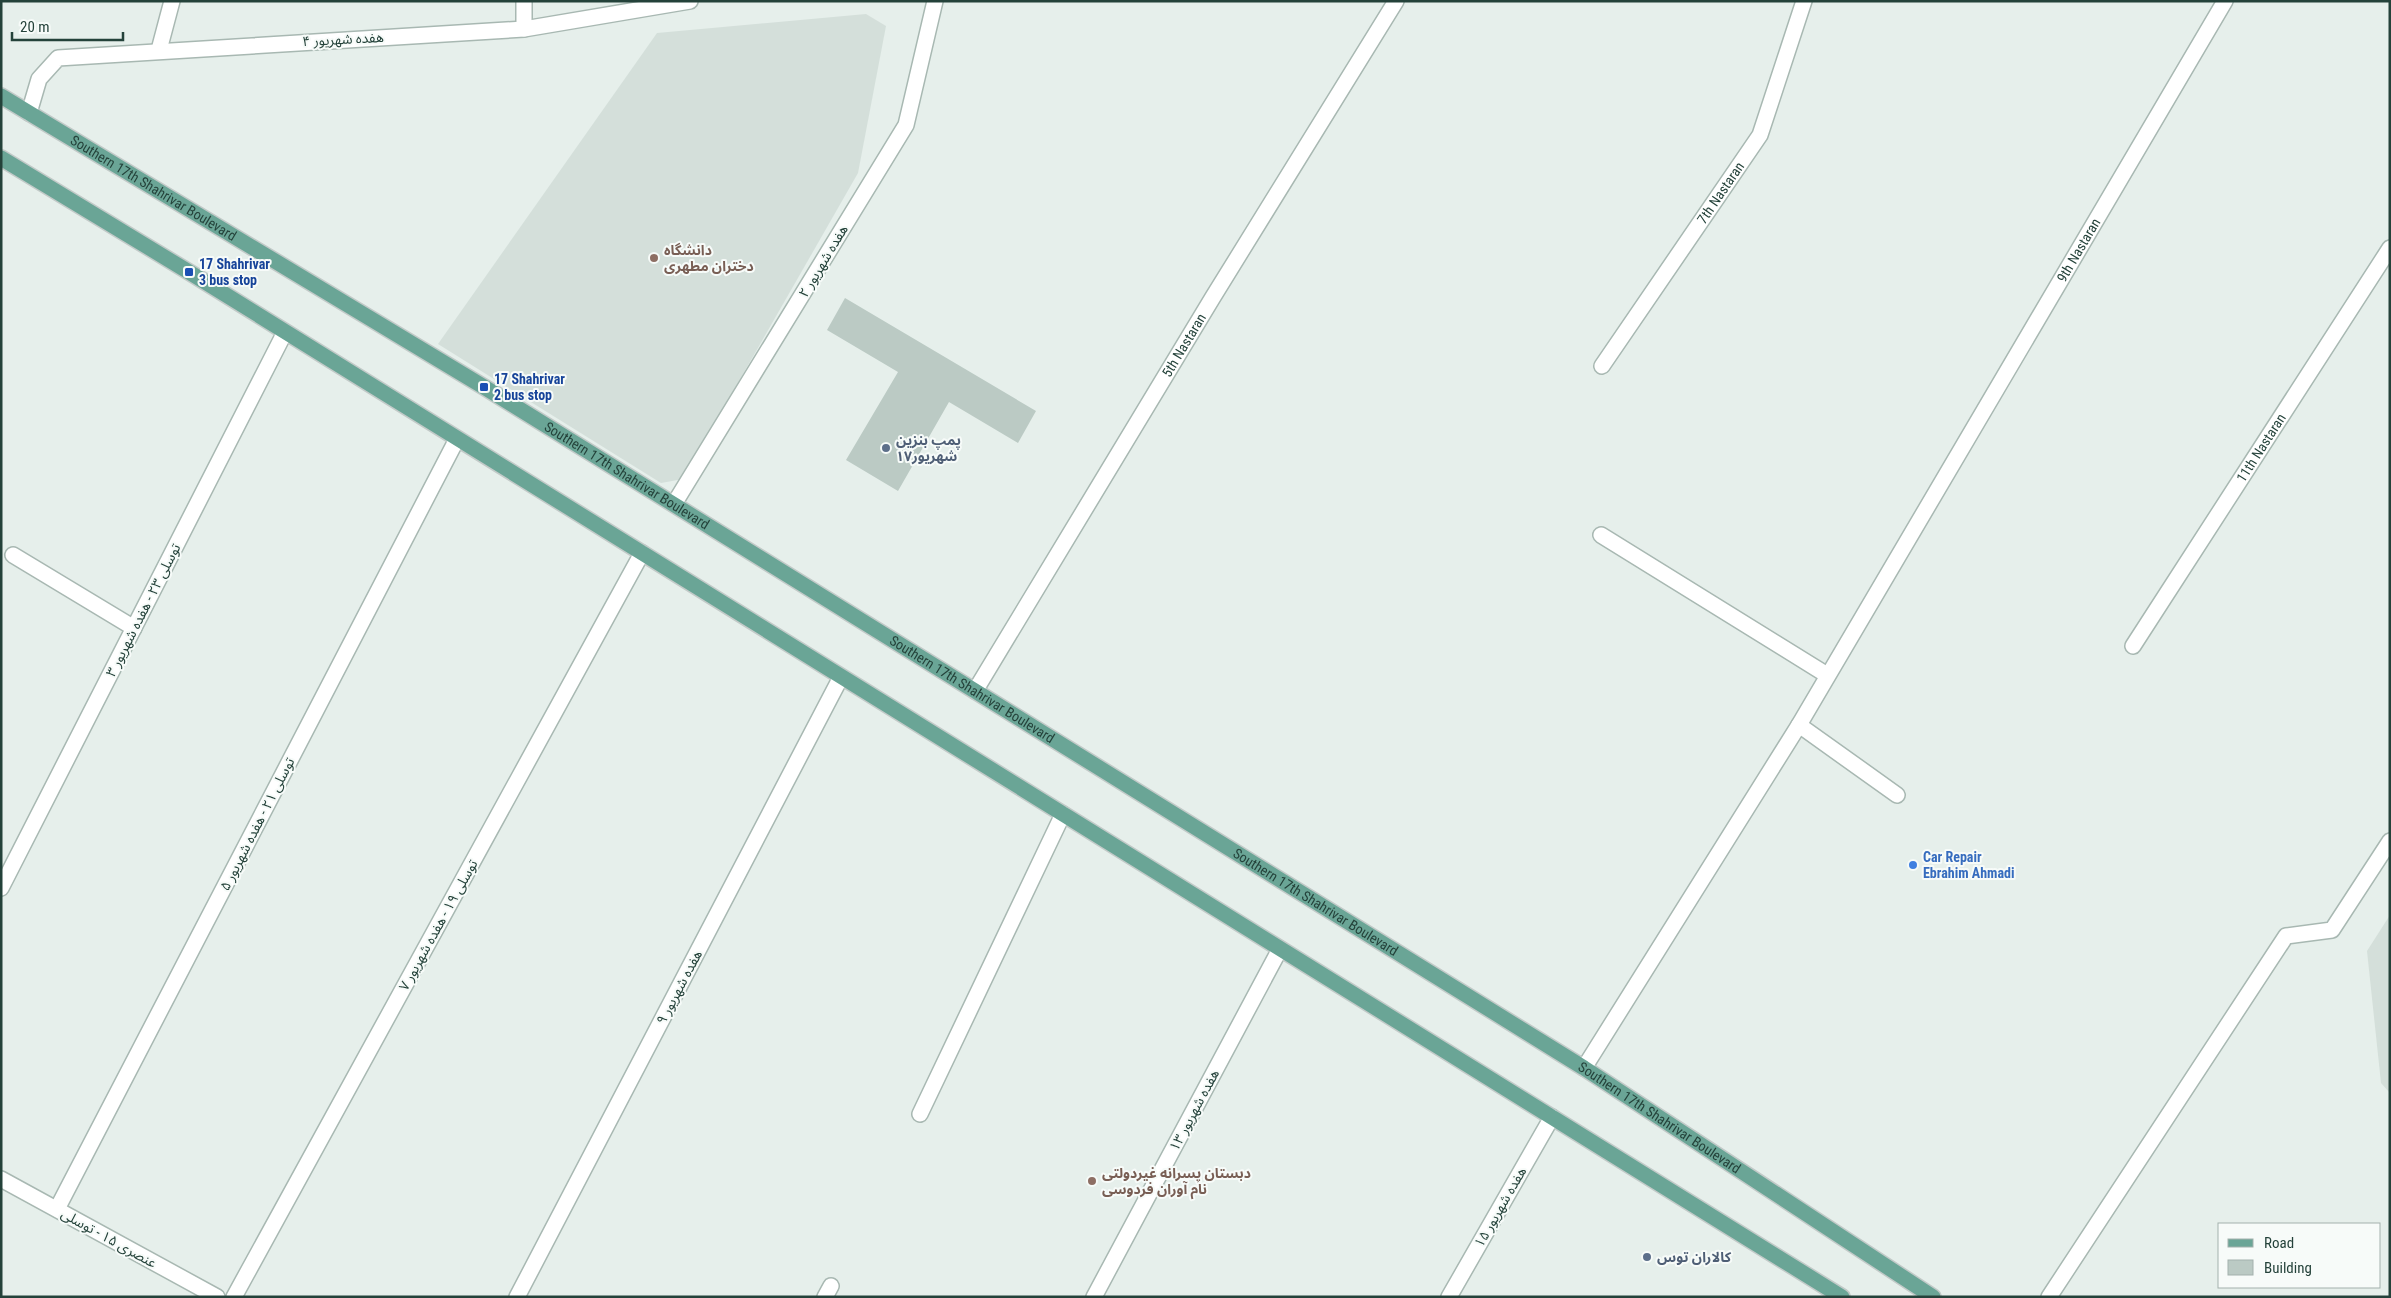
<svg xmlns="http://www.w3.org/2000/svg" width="2391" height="1298" font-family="'Roboto Condensed','Noto Sans Arabic',sans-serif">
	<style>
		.built { fill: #d4dfda }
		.building { fill: #bbcac4 }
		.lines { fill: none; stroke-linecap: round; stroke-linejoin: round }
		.minor-casing { stroke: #a8b8b2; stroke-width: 18 }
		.primary-casing { stroke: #c2cac8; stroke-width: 18 }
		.minor { stroke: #fff; stroke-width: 15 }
		.primary { stroke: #6aa596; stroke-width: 15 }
		.education-dot { fill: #8d6e63; stroke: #f7fbf9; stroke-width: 2 }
		.transit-dot { fill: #1a4fb4; stroke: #f7fbf9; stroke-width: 2 }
		.service-dot { fill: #5c6f8a; stroke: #f7fbf9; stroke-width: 2 }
		.shop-dot { fill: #3f7fe0; stroke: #f7fbf9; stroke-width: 2 }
		.labels { text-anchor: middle; stroke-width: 4; stroke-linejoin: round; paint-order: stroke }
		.street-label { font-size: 14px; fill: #24423a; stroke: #f7fbf9 }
		.education-label { font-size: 14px; font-weight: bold; fill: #785e54; stroke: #f7fbf9; text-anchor: start }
		.transit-label { font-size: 14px; font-weight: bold; fill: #164399; stroke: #f7fbf9; text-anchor: start }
		.service-label { font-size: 14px; font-weight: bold; fill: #4e5e75; stroke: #f7fbf9; text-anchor: start }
		.shop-label { font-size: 14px; font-weight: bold; fill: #366cbe; stroke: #f7fbf9; text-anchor: start }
	</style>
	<rect width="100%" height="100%" fill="#e6efeb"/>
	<g class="built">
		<path d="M866,14L886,26L858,173L683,479L661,483L438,344L657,33Z"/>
		<path d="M2390,915V1093L2381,1083L2367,951Z"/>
	</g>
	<path class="building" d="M845,298L1036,411L1018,443L949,402L898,491L846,460L898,372L827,330Z"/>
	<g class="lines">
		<defs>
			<g id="minor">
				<path d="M524,29V1"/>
				<path d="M159,50L172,1"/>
				<path d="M29,113L39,79L58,58L524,29L690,1"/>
				<path id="s1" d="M1602,366L1760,135L1804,1"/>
				<path d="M674,504L906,125L935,1"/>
				<path d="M1601,535L1827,675"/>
				<path d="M13,555L134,628"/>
				<path id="s2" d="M2133,646L2390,248"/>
				<path id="s3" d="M975,691L1213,297L1396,1"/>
				<path d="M1799,725L1897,795"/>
				<path d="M1,888L285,332"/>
				<path id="s4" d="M1584,1068L1799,725L2225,1"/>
				<path d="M920,1114L1063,814"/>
				<path d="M1,1179L217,1297"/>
				<path d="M57,1209L457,439"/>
				<path d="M234,1297L642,553"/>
				<path d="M517,1297L841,677"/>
				<path d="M825,1297L831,1286"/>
				<path d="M1094,1297L1280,949"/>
				<path d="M1449,1297L1552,1117"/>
				<path d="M2049,1297L2286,936L2332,930L2390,841"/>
			</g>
			<g id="primary">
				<path id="s5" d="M1,96L484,387L1584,1068L1933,1297"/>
				<path d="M1,158L189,272L1842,1297"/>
			</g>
		</defs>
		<use href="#minor" class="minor-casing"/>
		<use href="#primary" class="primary-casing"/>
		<use href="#minor" class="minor"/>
		<use href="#primary" class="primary"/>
	</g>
	<g class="education-dot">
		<circle cx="654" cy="258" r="5"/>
		<circle cx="1092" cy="1181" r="5"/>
	</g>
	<g class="transit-dot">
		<rect x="184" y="267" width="10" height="10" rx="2.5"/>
		<rect x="479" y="382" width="10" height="10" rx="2.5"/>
	</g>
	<g class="service-dot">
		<circle cx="886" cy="448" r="5"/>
		<circle cx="1647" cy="1257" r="5"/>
	</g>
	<circle class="shop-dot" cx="1913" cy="865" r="5"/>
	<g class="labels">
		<g class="street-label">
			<text transform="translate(343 39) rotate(-3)" y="5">هفده شهریور ۴</text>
			<text dy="5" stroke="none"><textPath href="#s5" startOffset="178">Southern 17th Shahrivar Boulevard</textPath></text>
			<text dy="5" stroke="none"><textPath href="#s1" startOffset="210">7th Nastaran</textPath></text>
			<text dy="5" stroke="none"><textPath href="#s4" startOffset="956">9th Nastaran</textPath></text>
			<text transform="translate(823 261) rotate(-59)" y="5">هفده شهریور ۲</text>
			<text dy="5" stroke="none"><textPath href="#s3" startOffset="404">5th Nastaran</textPath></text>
			<text dy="5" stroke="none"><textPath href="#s2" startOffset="236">11th Nastaran</textPath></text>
			<text dy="5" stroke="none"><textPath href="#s5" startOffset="732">Southern 17th Shahrivar Boulevard</textPath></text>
			<text transform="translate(143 610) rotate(-63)" y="5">توسلی ۲۳ - هفده شهریور ۳</text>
			<text dy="5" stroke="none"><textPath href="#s5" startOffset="1138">Southern 17th Shahrivar Boulevard</textPath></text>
			<text transform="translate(257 824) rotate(-63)" y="5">توسلی ۲۱ - هفده شهریور ۵</text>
			<text dy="5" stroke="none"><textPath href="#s5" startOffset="1542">Southern 17th Shahrivar Boulevard</textPath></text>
			<text transform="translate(438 925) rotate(-61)" y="5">توسلی ۱۹ - هفده شهریور ۷</text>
			<text transform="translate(679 987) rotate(-62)" y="5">هفده شهریور ۹</text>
			<text transform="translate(1194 1110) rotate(-62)" y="5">هفده شهریور ۱۳</text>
			<text dy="5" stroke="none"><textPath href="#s5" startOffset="1948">Southern 17th Shahrivar Boulevard</textPath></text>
			<text transform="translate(1500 1207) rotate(-60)" y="5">هفده شهریور ۱۵</text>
			<text transform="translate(109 1238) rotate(29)" y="5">عنصری ۱۵ - توسلی</text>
		</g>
		<g class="education-label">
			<text x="664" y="255">دانشگاه<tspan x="664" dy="16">دختران مطهری</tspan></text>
			<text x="1102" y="1178">دبستان پسرانه غیردولتی<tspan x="1102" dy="16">نام آوران فردوسی</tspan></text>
		</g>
		<g class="transit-label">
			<text x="199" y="269">17 Shahrivar<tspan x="199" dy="16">3 bus stop</tspan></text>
			<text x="494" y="384">17 Shahrivar<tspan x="494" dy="16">2 bus stop</tspan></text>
		</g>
		<g class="service-label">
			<text x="896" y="445">پمپ بنزین<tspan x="896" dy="16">۱۷شهریور</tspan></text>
			<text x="1657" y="1262">كالاران توس</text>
		</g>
		<g class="shop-label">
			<text x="1923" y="862">Car Repair<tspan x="1923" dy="16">Ebrahim Ahmadi</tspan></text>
		</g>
	</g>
	<rect width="2391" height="1298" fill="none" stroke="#24423a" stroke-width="5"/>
	<rect x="2218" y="1223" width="162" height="65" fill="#f7fbf9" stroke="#a3b1ad"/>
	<rect x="2228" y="1239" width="25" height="8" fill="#6aa596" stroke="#a3b1ad"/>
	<text x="2264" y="1248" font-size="15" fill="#24423a">Road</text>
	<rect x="2228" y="1260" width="25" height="15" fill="#bbcac4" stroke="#a3b1ad"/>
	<text x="2264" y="1273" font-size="15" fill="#24423a">Building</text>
	<path d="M12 32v8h111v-8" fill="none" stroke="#24423a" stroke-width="2.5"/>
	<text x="20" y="32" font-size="15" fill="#24423a" stroke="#f7fbf9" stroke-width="4" paint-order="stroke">20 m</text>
</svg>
